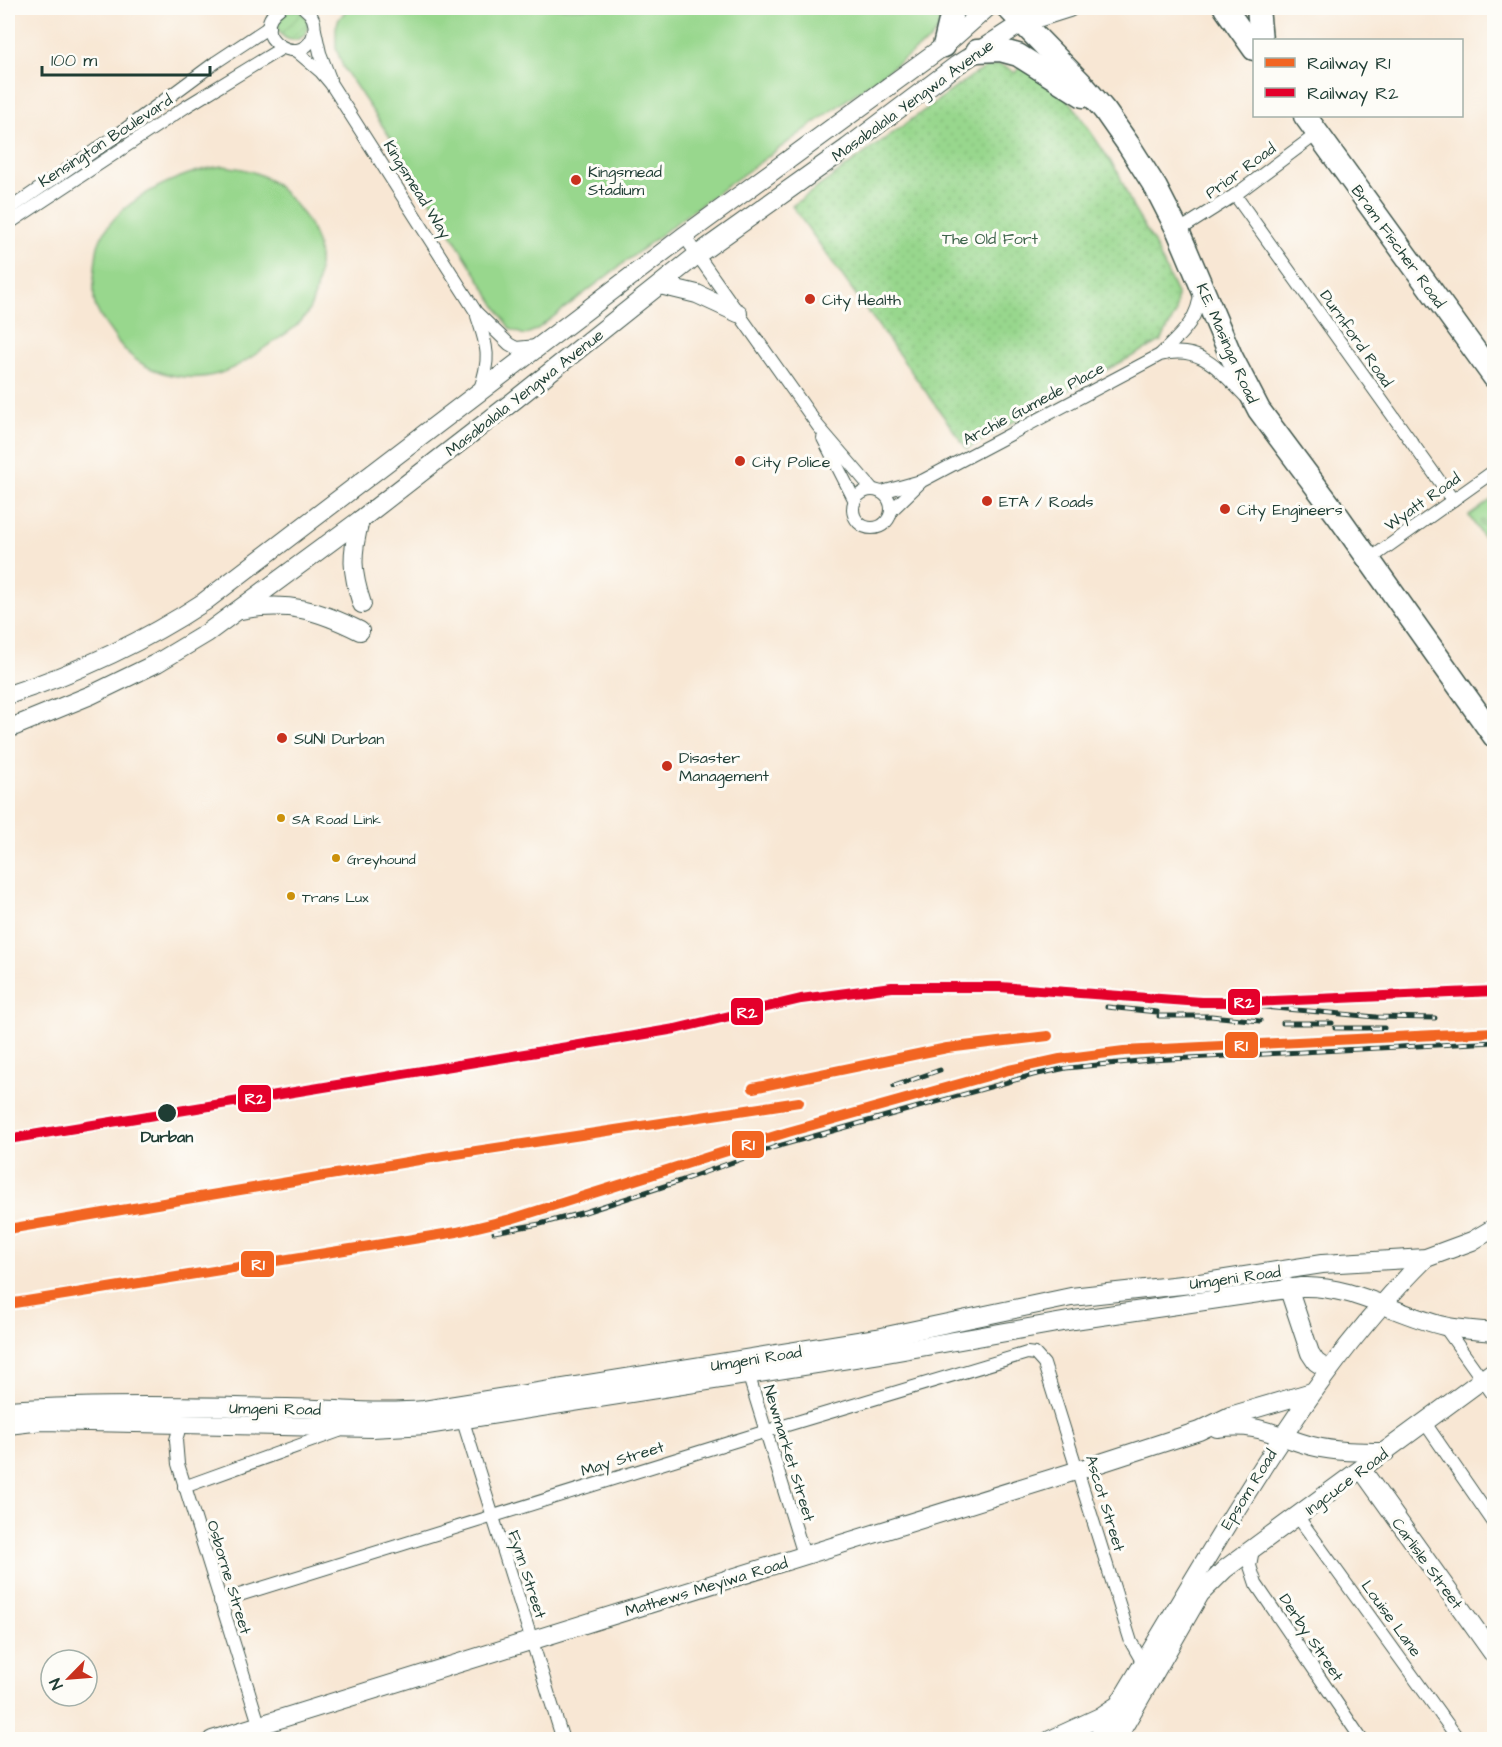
<svg xmlns="http://www.w3.org/2000/svg" width="1502" height="1747" font-family="'Architects Daughter',sans-serif">
	<style>
		.cemetery { fill: url(#cemetery-stones); stroke: #5c8a60; stroke-width: 1.5 }
		.park { fill: url(#park-dots); stroke: #5c8a60; stroke-width: 1.5 }
		.garden { fill: url(#garden-furrows); stroke: #5c8a60; stroke-width: 1.5 }
		.pitch { fill: #98d78d; stroke: #5c8a60; stroke-width: 1.5 }
		.lines { fill: none; stroke-linecap: round; stroke-linejoin: round }
		.street-casing { stroke: #40564c; stroke-width: 14 }
		.secondary-casing { stroke: #40564c; stroke-width: 20 }
		.highway-casing { stroke: #40564c; stroke-width: 25 }
		.street { stroke: #fff; stroke-width: 12 }
		.secondary { stroke: #fff; stroke-width: 18 }
		.highway { stroke: #fff; stroke-width: 22 }
		.rail-casing { stroke: #1f3d34; stroke-width: 5 }
		.rail { stroke: #fdfcf7; stroke-width: 3; stroke-dasharray: 9; stroke-linecap: butt }
		.rail-1-casing { stroke: #fdfcf7; stroke-width: 15 }
		.rail-2-casing { stroke: #fdfcf7; stroke-width: 15 }
		.rail-1 { stroke: #f26522; stroke-width: 10 }
		.rail-2 { stroke: #e4002b; stroke-width: 10 }
		.poi-dot { fill: #c8321e; stroke: #fdfcf7; stroke-width: 2 }
		.bus-dot { fill: #cc910a; stroke: #fdfcf7; stroke-width: 2 }
		.stop-dot { fill: #1f3d34; stroke: #fdfcf7; stroke-width: 2 }
		.labels { text-anchor: middle; stroke-width: 6; stroke-linejoin: round; paint-order: stroke }
		.bus-label { font-size: 14px; fill: #1f3d34; stroke: #fdfcf7; text-anchor: start }
		.street-label { font-size: 16px; fill: #1f3d34; stroke: #fdfcf7 }
		.poi-label { font-size: 16px; fill: #1f3d34; stroke: #fdfcf7; text-anchor: start }
		.park-label { font-size: 16px; fill: #3d644a; stroke: #fdfcf7 }
		.stop-label { font-size: 16px; font-weight: bold; fill: #1f3d34; stroke: #fdfcf7 }
		.line-badge { stroke: #fdfcf7; stroke-width: 2 }
		.badge-label { font-size: 16px; text-anchor: middle; font-weight: bold; fill: #fff }
	</style>
	<defs>
		<pattern id="cemetery-stones" width="16" height="16" patternUnits="userSpaceOnUse" patternTransform="scale(1.5)"><rect width="16" height="16" fill="#98d78d"/><path d="M2 7V4a2 2 0 0 1 4 0v3zM10 15v-3a2 2 0 0 1 4 0v3z" fill="#83b97a"/></pattern>
		<pattern id="park-dots" width="8" height="8" patternUnits="userSpaceOnUse" patternTransform="scale(1.5)"><rect width="8" height="8" fill="#98d78d"/><path d="M2 2h.1M6 6h.1" fill="none" stroke="#83b97a" stroke-width="1.8" stroke-linecap="round"/></pattern>
		<pattern id="garden-furrows" width="10" height="10" patternUnits="userSpaceOnUse" patternTransform="scale(1.5)"><rect width="10" height="10" fill="#98d78d"/><path d="M-1 1l2-2M0 10L10 0M9 11l2-2" fill="none" stroke="#83b97a"/></pattern>
	</defs>
	<rect width="100%" height="100%" fill="#fdfcf7"/>
	<filter id="ink" filterUnits="userSpaceOnUse"><feTurbulence type="fractalNoise" baseFrequency=".0167" numOctaves="2"/><feDisplacementMap in="SourceGraphic" scale="12" xChannelSelector="R" yChannelSelector="G"/><feConvolveMatrix kernelMatrix="1 2 1 2 8 2 1 2 1" color-interpolation-filters="sRGB"/></filter>
	<filter id="wash" filterUnits="userSpaceOnUse"><feTurbulence type="fractalNoise" baseFrequency=".008" numOctaves="4" result="noise"/><feDisplacementMap in="SourceGraphic" scale="24" xChannelSelector="R" yChannelSelector="G"/><feGaussianBlur stdDeviation="1.35" result="paint"/><feColorMatrix in="noise" values="0 0 0 0 0 0 0 0 0 0 0 0 0 0 0 0 0 1.4 0 .05"/><feComposite in="paint" operator="in"/></filter>
	<g filter="url(#wash)">
		<rect width="100%" height="100%" fill="#f8e7d4"/>
		<path class="cemetery" d="M1494,498V553L1469,516Z"/>
		<path class="park" d="M1024,63L1072,104L1119,174L1133,208L1153,241L1177,294L1176,313L1161,341L1067,391L967,449L792,206L976,73C992,64 1000,61 1015,73Z"/>
		<circle class="garden" cx="293" cy="25" r="15"/>
		<g class="pitch">
			<path d="M348,8H942L938,30L930,40L688,214L536,330L524,335L510,329L408,164L343,67L336,48V27L339,19Z"/>
			<path d="M223,166C238,168 253,170 266,178C283,188 305,214 313,232C324,254 319,291 308,312C298,329 278,338 263,349C233,371 209,383 171,375C143,369 126,355 111,332C105,324 98,314 95,305C93,297 94,286 94,277C95,268 96,255 98,246C112,202 180,171 223,166Z"/>
		</g>
	</g>
	<g filter="url(#ink)">
		<g class="lines">
			<defs>
				<g id="street">
					<path d="M280,8C243,35 305,73 314,32C316,22 312,14 304,8"/>
					<path d="M315,30L320,53L330,79"/>
					<path d="M295,50L321,72L331,84L476,312L509,344L516,348L537,346"/>
					<path d="M1235,195L1453,500"/>
					<path d="M8,210L116,136L216,62L269,27"/>
					<path d="M8,224L187,106L282,48"/>
					<path d="M1178,231L1235,195L1318,133"/>
					<path d="M684,236L818,426L873,490"/>
					<path d="M477,316C488,349 491,358 479,392"/>
					<path d="M1161,354C1179,336 1199,320 1200,292"/>
					<path d="M823,438L855,501"/>
					<circle cx="872" cy="509" r="19"/>
					<path d="M882,492L921,481"/>
					<path d="M892,510L922,481L1160,355C1201,344 1219,370 1245,396"/>
					<path d="M1370,559L1494,471"/>
					<path d="M1444,1326L1494,1396"/>
					<path d="M747,1370L804,1555"/>
					<path d="M462,1418L563,1740"/>
					<path d="M181,1423L176,1440L178,1464L264,1740"/>
					<path d="M1425,1423L1494,1523"/>
					<path d="M184,1487L339,1431"/>
					<path d="M1298,1517L1459,1740"/>
					<path d="M1253,1549L1250,1566L1256,1584L1362,1740"/>
					<path d="M220,1601L767,1431L1027,1353L1035,1354L1044,1364L1131,1642L1143,1663"/>
				</g>
				<g id="secondary">
					<path d="M660,285L697,294L738,313"/>
					<path d="M360,520C351,554 351,571 362,604"/>
					<path d="M241,610C288,601 318,610 360,631"/>
					<path d="M8,695C79,672 142,643 204,602L684,236L944,46L987,8"/>
					<path d="M8,729L91,695L157,663L207,633L360,520L511,403L697,255L847,148L957,65L1022,23L1069,8"/>
					<path d="M1288,1287L1310,1353L1316,1362L1328,1370"/>
					<path d="M8,1410C100,1404 194,1406 287,1408C333,1409 379,1414 424,1410L877,1338L1071,1297L1200,1283L1322,1264L1426,1258L1472,1241L1494,1228"/>
					<path d="M8,1425L42,1421L372,1428L427,1425L880,1354L1074,1320L1301,1287C1353,1285 1394,1314 1444,1326C1460,1330 1478,1330 1494,1332"/>
					<path d="M1217,1428C1260,1422 1274,1436 1312,1446C1336,1452 1361,1452 1386,1452"/>
					<path d="M1362,1470L1494,1655"/>
					<path d="M212,1740L1079,1470L1199,1431L1230,1416L1312,1392"/>
					<path d="M1050,1740L1100,1717L1115,1707"/>
					<path d="M1097,1740C1145,1662 1191,1582 1239,1505C1294,1416 1351,1332 1426,1258"/>
					<path d="M1116,1740L1200,1594L1225,1569L1494,1371"/>
				</g>
				<g id="highway">
					<path d="M1008,8L1083,85L1105,111L1128,144L1156,188L1178,231L1231,356L1259,410L1338,516L1494,736"/>
					<path d="M1225,8L1254,49"/>
					<path d="M1258,8L1261,40"/>
					<path d="M944,46L953,8"/>
					<path d="M977,51L1000,50L1018,55L1083,96"/>
					<path d="M1305,116L1494,377"/>
				</g>
			</defs>
			<use href="#street" class="street-casing"/>
			<use href="#secondary" class="secondary-casing"/>
			<use href="#highway" class="highway-casing"/>
			<use href="#street" class="street"/>
			<use href="#secondary" class="secondary"/>
			<use href="#highway" class="highway"/>
			<defs>
				<g id="rail">
					<path d="M1253,1006L1376,1017L1435,1018"/>
					<path d="M1107,1007L1157,1012"/>
					<path d="M1159,1016H1209"/>
					<path d="M1211,1016L1260,1021"/>
					<path d="M1283,1023H1332"/>
					<path d="M1335,1028H1384"/>
					<path d="M894,1086L940,1070"/>
					<path d="M457,1232L511,1219L788,1132L1009,1070L1060,1059L1124,1051L1494,1032"/>
					<path d="M494,1232L540,1224L585,1212L680,1181L775,1147L1033,1075L1066,1068L1150,1060L1494,1042"/>
				</g>
			</defs>
			<use href="#rail" class="rail-casing"/>
			<use href="#rail" class="rail"/>
			<defs>
				<g id="rail-1">
					<path d="M753,1088L947,1048L1048,1036"/>
					<path d="M8,1229L443,1156L799,1102"/>
					<path d="M8,1304L457,1232L511,1219L788,1132L1009,1070L1060,1059L1124,1051L1494,1032"/>
				</g>
				<path id="rail-2" d="M8,1139L610,1040L675,1029L801,999L892,987H1000L1201,1002H1250L1494,991"/>
			</defs>
			<use href="#rail-1" class="rail-1-casing"/>
			<use href="#rail-2" class="rail-2-casing"/>
			<use href="#rail-1" class="rail-1"/>
			<use href="#rail-2" class="rail-2"/>
		</g>
	</g>
	<g class="poi-dot">
		<circle cx="576" cy="180" r="6"/>
		<circle cx="810" cy="299" r="6"/>
		<circle cx="740" cy="461" r="6"/>
		<circle cx="987" cy="501" r="6"/>
		<circle cx="1225" cy="509" r="6"/>
		<circle cx="282" cy="738" r="6"/>
		<circle cx="667" cy="766" r="6"/>
	</g>
	<g class="bus-dot">
		<circle cx="281" cy="818" r="5"/>
		<circle cx="336" cy="858" r="5"/>
		<circle cx="291" cy="896" r="5"/>
	</g>
	<circle class="stop-dot" cx="167" cy="1113" r="10"/>
	<g class="labels">
		<g class="bus-label">
			<text x="292" y="824">SA Road Link</text>
			<text x="347" y="864">Greyhound</text>
			<text x="302" y="902">Trans Lux</text>
		</g>
		<g class="street-label">
			<text transform="translate(912 100) rotate(-36)" y="6">Masabalala Yengwa Avenue</text>
			<text transform="translate(105 140) rotate(-33)" y="6">Kensington Boulevard</text>
			<text transform="translate(1240 170) rotate(-36)" y="6">Prior Road</text>
			<text transform="translate(418 189) rotate(58)" y="6">Kingsmead Way</text>
			<text transform="translate(1399 246) rotate(54)" y="6">Bram Fischer Road</text>
			<text transform="translate(1357 338) rotate(55)" y="6">Durnford Road</text>
			<text transform="translate(1228 343) rotate(66)" y="6">K.E. Masinga Road</text>
			<text transform="translate(524 392) rotate(-38)" y="6">Masabalala Yengwa Avenue</text>
			<text transform="translate(1033 403) rotate(-28)" y="6">Archie Gumede Place</text>
			<text transform="translate(1422 501) rotate(-35)" y="6">Wyatt Road</text>
			<text transform="translate(1235 1277) rotate(-8)" y="6">Umgeni Road</text>
			<text transform="translate(756 1358) rotate(-9)" y="6">Umgeni Road</text>
			<text transform="translate(275 1408) rotate(1)" y="6">Umgeni Road</text>
			<text transform="translate(790 1453) rotate(73)" y="6">Newmarket Street</text>
			<text transform="translate(622 1458) rotate(-17)" y="6">May Street</text>
			<text transform="translate(1346 1481) rotate(-37)" y="6">Ingcuce Road</text>
			<text transform="translate(1248 1489) rotate(-58)" y="6">Epsom Road</text>
			<text transform="translate(1106 1503) rotate(73)" y="6">Ascot Street</text>
			<text transform="translate(1428 1563) rotate(54)" y="6">Carlisle Street</text>
			<text transform="translate(528 1574) rotate(72)" y="6">Fynn Street</text>
			<text transform="translate(230 1577) rotate(73)" y="6">Osborne Street</text>
			<text transform="translate(706 1586) rotate(-17)" y="6">Mathews Meyiwa Road</text>
			<text transform="translate(1392 1618) rotate(54)" y="6">Louise Lane</text>
			<text transform="translate(1312 1637) rotate(56)" y="6">Derby Street</text>
		</g>
		<g class="poi-label">
			<text x="588" y="177">Kingsmead<tspan x="588" dy="18">Stadium</tspan></text>
			<text x="822" y="305">City Health</text>
			<text x="752" y="467">City Police</text>
			<text x="999" y="507">ETA / Roads</text>
			<text x="1237" y="515">City Engineers</text>
			<text x="294" y="744">SUN1 Durban</text>
			<text x="679" y="763">Disaster<tspan x="679" dy="18">Management</tspan></text>
		</g>
		<g class="park-label">
			<text x="990" y="244">The Old Fort</text>
		</g>
		<g class="stop-label">
			<text x="167" y="1142">Durban</text>
		</g>
	</g>
	<g class="line-badge">
		<rect x="1227" y="988" width="34" height="28" rx="6" fill="#e4002b"/>
		<rect x="730" y="997" width="34" height="29" rx="6" fill="#e4002b"/>
		<rect x="1224" y="1031" width="35" height="28" rx="6" fill="#f26522"/>
		<rect x="237" y="1084" width="35" height="29" rx="6" fill="#e4002b"/>
		<rect x="731" y="1130" width="34" height="29" rx="6" fill="#f26522"/>
		<rect x="240" y="1250" width="35" height="28" rx="6" fill="#f26522"/>
	</g>
	<g class="badge-label">
		<text x="1244" y="1008">R2</text>
		<text x="747" y="1018">R2</text>
		<text x="1241" y="1051">R1</text>
		<text x="255" y="1104">R2</text>
		<text x="748" y="1150">R1</text>
		<text x="258" y="1270">R1</text>
	</g>
	<rect width="1502" height="1747" fill="none" stroke="#fdfcf7" stroke-width="30"/>
	<rect x="1253" y="39" width="210" height="78" fill="#fdfcf7" stroke="#a4b0a9" stroke-width="1.5"/>
	<rect x="1265" y="58" width="30" height="9" fill="#f26522" stroke="#a4b0a9" stroke-width="1.5"/>
	<text x="1307" y="69" font-size="18" fill="#1f3d34">Railway R1</text>
	<rect x="1265" y="88" width="30" height="9" fill="#e4002b" stroke="#a4b0a9" stroke-width="1.5"/>
	<text x="1307" y="99" font-size="18" fill="#1f3d34">Railway R2</text>
	<g transform="translate(69 1678) rotate(245)"><circle r="28" fill="#fdfcf7" stroke="#a4b0a9" stroke-width="1.5"/>
	<path d="M0-4.5L10 22L0 15L-10 22Z" fill="#c8321e"/>
	<text y="-9" font-size="16" font-weight="bold" text-anchor="middle" fill="#1f3d34">N</text>
	</g>
	<path d="M42 66v9h168v-9" fill="none" stroke="#1f3d34" stroke-width="3"/>
	<text x="51" y="66" font-size="18" fill="#1f3d34" stroke="#fdfcf7" stroke-width="4.5" paint-order="stroke">100 m</text>
</svg>
